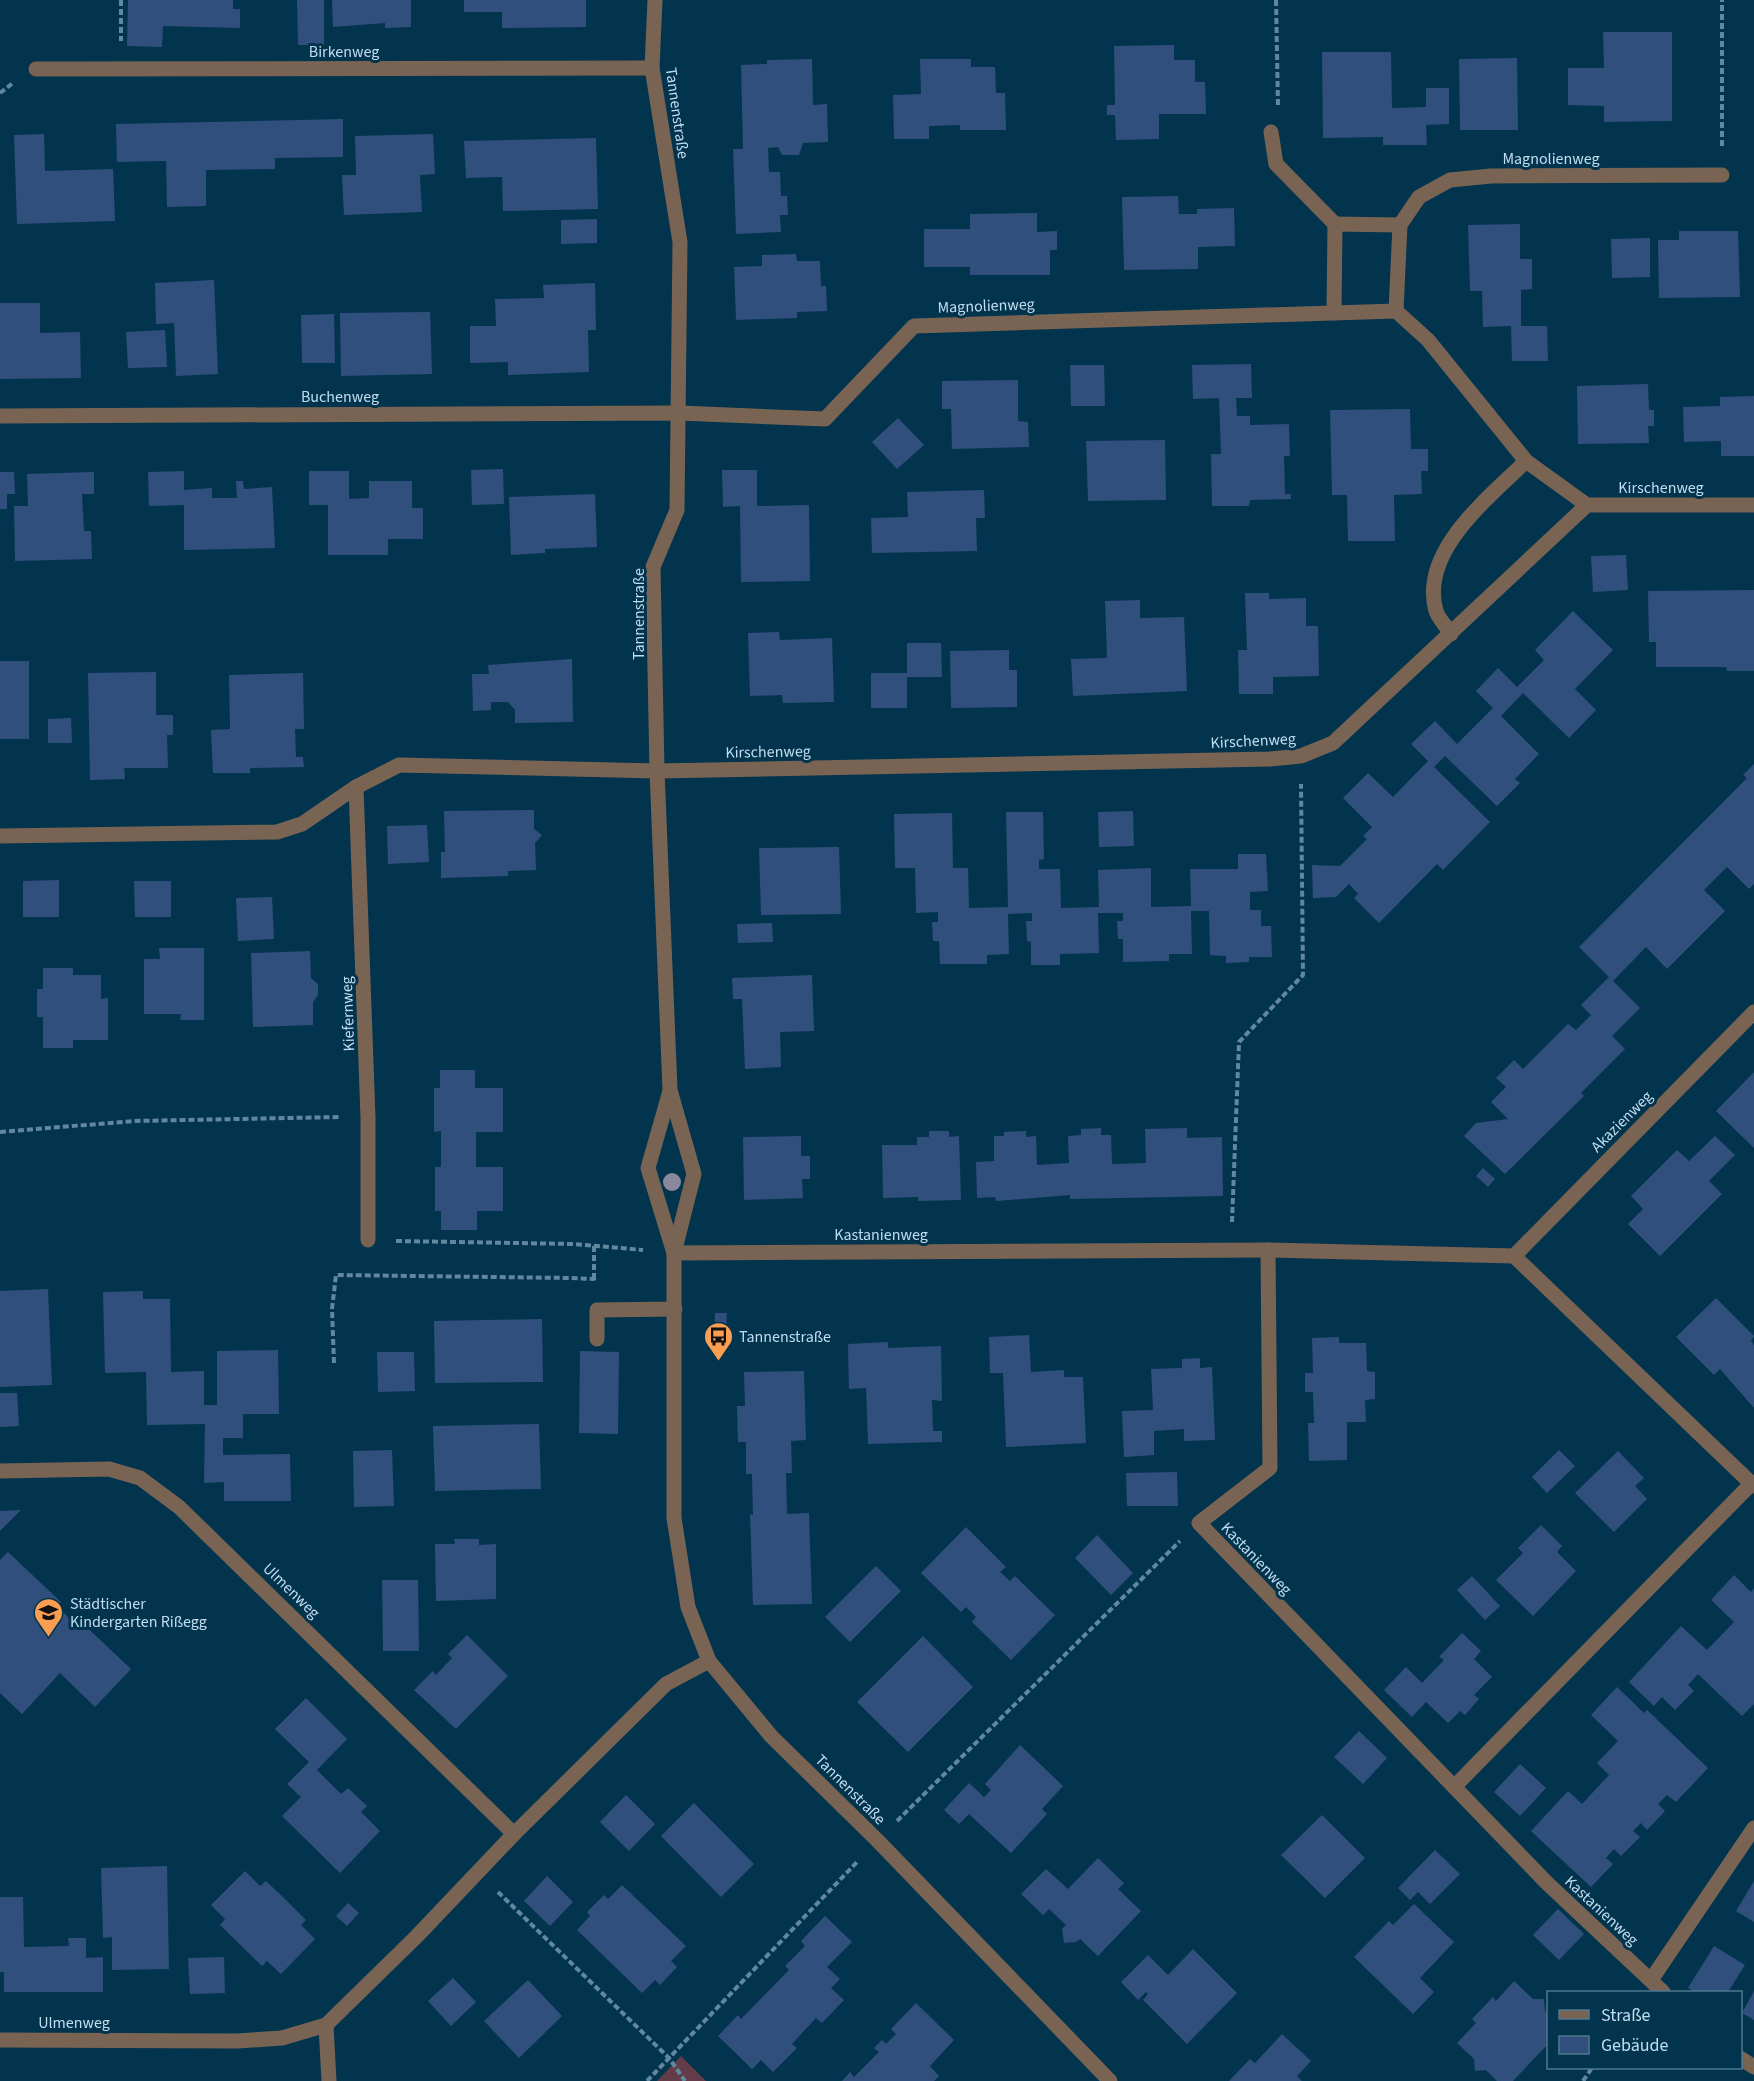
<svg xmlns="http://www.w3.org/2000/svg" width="1754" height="2081" font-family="'Source Sans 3',sans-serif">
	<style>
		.green { fill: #623c49 }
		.building { fill: #314f7d }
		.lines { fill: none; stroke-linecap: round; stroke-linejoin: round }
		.path { stroke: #61889e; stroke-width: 4; stroke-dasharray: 6 3; stroke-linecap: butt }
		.service { stroke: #796454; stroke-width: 15 }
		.minor { stroke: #796454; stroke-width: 15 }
		.tree { fill: #89899b }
		.labels { text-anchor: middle; stroke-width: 6; stroke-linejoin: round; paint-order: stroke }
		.street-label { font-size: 16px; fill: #c1ddf1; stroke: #03344d }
		.poi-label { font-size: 16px; fill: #c1ddf1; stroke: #03344d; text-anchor: start }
	</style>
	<rect width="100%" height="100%" fill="#03344d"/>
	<path class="green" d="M681,2056L706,2081H657Z"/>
	<g class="building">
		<path d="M128,0H233V9H240V28L163,26L162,47L127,46Z"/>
		<path d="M297,0H324V45H298Z"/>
		<path d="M332,0H411V27L385,28V23L333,27Z"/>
		<path d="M464,0H586V27L502,28V12H464Z"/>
		<path d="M1603,32H1672V121L1604,122V106L1568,105V68H1604Z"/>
		<path d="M1174,45V60H1195V82H1205L1206,114H1159V139L1116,140L1115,115H1107V105H1115L1114,46Z"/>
		<path d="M1322,52H1391L1392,108L1426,107V88H1449V124L1426,125L1427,145H1383V137L1323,138Z"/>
		<path d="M1517,58L1518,130H1460L1459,59Z"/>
		<path d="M812,59L813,105L827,104L828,142L803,143L799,155H782L778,147L768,148L769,172H780L781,196H787L788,215H780L781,232L736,234L733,149H743L741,65L767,64V60Z"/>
		<path d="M920,59H971V67H995L996,93H1005L1006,130H960V125L929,126V139H894L893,95L921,94Z"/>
		<path d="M343,119V157L275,158V169L206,170V206L167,207L166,161L117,162L116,124Z"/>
		<path d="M44,134L45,171L113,169L115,221L17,224L14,135Z"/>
		<path d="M433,134L435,174L420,175L422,212L344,215L342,175H356L355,136Z"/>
		<path d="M596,138L598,209L503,211L502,177L466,178L464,141Z"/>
		<path d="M1178,196L1179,214H1197V209L1234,208L1235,246L1198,247V269L1124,270L1122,197Z"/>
		<path d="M1037,213V232L1057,231V250H1050V275H970V267H924V229H970V214Z"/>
		<path d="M597,219V243L561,244V220Z"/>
		<path d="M1520,224V259H1532V289L1521,290V326H1547L1548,361H1512L1511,326L1483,327L1482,291H1470L1468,225Z"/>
		<path d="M1679,231H1738L1740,297L1659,298L1658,240H1679Z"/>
		<path d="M1650,238V277L1612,278L1611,239Z"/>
		<path d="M796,254L797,261H820L821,286H826L827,311L797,312V318L736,320L734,267L762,266V255Z"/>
		<path d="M214,280L218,374L176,376L174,323L156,324L155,283Z"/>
		<path d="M595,283L596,330H588L589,372L508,375V362L470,363V326H496L495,299L544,298L543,285Z"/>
		<path d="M0,303H40V333L80,332L81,378L0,379Z"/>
		<path d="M430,312L432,374L341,376L340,313Z"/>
		<path d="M334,314L335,363H302L301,315Z"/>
		<path d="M165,330L167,367L128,368L126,332Z"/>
		<path d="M1251,364L1252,398H1236L1237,416H1250V425L1289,424L1290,456H1284L1285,494H1291V499L1250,500L1249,506H1212L1211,454H1221L1219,398L1193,399L1192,365Z"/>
		<path d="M1070,365H1104L1105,406H1071Z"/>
		<path d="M1018,380V421L1028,422L1029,447L952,449L951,409H942V381Z"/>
		<path d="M1648,384L1649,410H1654V426H1648L1649,443L1578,444L1577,386Z"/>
		<path d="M1754,396V456H1721V441L1684,442L1683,407L1720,406V397Z"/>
		<path d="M1410,409L1411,449H1428V471H1421L1422,494L1394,495L1395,541H1348L1347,495H1332L1330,410Z"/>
		<path d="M898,418L924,445L897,469L872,442Z"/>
		<path d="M1165,440L1166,500L1088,501L1086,441Z"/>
		<path d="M503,469L504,504L472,505L471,470Z"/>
		<path d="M722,470H757V506L809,505L810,581L741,582L740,506L723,507Z"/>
		<path d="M184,471V490L212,488V498H237L236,481H243L244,489L272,487L275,548L184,550V505L149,506L148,472Z"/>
		<path d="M309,471H349V499L369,498V481H412V508H423V539H388V555H328V505H309Z"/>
		<path d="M0,472H14L15,494H7V509H0Z"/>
		<path d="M94,472V494H82L84,531H91L92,559L15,561L14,506H28L27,474Z"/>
		<path d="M984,490L985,518H976L977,551L872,553L871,518L908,517L907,492Z"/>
		<path d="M595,494L597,547L545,549V553L511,555L509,497Z"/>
		<path d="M1626,555L1628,590L1593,592L1591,556Z"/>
		<path d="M1754,590V671H1727L1726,667H1656V642H1649L1648,591Z"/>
		<path d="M1245,593H1269V599L1306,598V626H1318L1319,676L1273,677V694H1239L1238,650H1247Z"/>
		<path d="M1140,600V618L1184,617L1187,691L1073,696L1071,659L1107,658L1105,601Z"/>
		<path d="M1573,611L1613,650L1575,689L1596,710L1569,738L1523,693L1501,716L1539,754L1515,779L1520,783L1497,806L1445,756L1434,767L1490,822L1443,870L1437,864L1379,923L1354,898L1358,894L1349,884L1336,897L1313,898L1312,865L1340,866L1367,839L1363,836L1372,827L1343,798L1368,773L1393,797L1428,761L1411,744L1435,721L1457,744L1493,708L1476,691L1498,668L1517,687L1544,660L1535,650Z"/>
		<path d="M779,632L780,640L832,638L834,702L783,703L782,695L750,696L748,633Z"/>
		<path d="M907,643H941L942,677H907V708H871V673H907Z"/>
		<path d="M1009,650V670H1017V707L951,708L950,651Z"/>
		<path d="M572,659L573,722L515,723V710L508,702H491V710L473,711L472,674H489L488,665Z"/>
		<rect x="0" y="661" width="29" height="78"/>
		<path d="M156,672V715H173V735H167L168,768H124L125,779L90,780L88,673Z"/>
		<path d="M303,673L304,729H295L296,757H303L304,767L250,768V773H213L211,730L230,729L229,675Z"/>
		<path d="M71,718L72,743H48V719Z"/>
		<path d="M1754,764V884L1749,889L1727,867L1704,890L1725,911L1667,969L1646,947L1613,981L1640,1008L1612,1036L1625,1049L1581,1093L1584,1096L1505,1174L1464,1136L1476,1123L1508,1119L1491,1102L1506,1087L1496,1078L1514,1060L1523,1069L1568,1024L1576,1030L1591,1015L1581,1005L1609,977L1579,947L1747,778L1743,775Z"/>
		<path d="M534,810V829L542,835L535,843L536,870L508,871V876L441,878V852H445L444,811Z"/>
		<path d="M1133,811L1134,846L1099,847L1098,812Z"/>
		<path d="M1006,812H1043L1044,859L1039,860V869H1060L1061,908L1099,907L1098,870L1151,868V907L1191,906L1190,869H1238V854H1266L1268,891L1250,892V910H1261V926H1271L1272,957H1249V962L1226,963V956L1210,955L1209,911H1191L1192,954H1169V961L1123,962V939H1118L1117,921H1123V913H1098L1099,953L1060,954V965H1031V942L1027,941L1026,921H1032V913L1008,914L1009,954L987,955V964H940L939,941H933L932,922H938V912L916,913L915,868H895L894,814L952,813L953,868H968L969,908L1008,907Z"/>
		<path d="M427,825L429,862L388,864L387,826Z"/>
		<path d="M839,847L841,914L761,915L759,848Z"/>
		<path d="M59,880V917H23V881Z"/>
		<path d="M134,881H171V917H135Z"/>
		<path d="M272,897L274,939L238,941L236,898Z"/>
		<path d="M772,923L773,942L738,943L737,924Z"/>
		<path d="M159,948H204V1020H180L181,1014H144V959H160Z"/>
		<path d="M310,951L311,978L318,984V995L313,1002V1025L253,1027L251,953Z"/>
		<path d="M43,968H73V975H101V999L108,998V1040H73V1048H43V1017H37V989H43Z"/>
		<path d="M812,975L814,1031L780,1032L781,1067L745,1069L742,999H733L732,978Z"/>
		<path d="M440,1070H475V1088H503V1132H476V1167H503V1211H477V1230H441V1211H435V1167H441V1131L434,1132V1088H440Z"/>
		<path d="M1754,1072V1148L1716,1111Z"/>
		<path d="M1101,1128V1135H1111L1112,1164L1146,1163L1145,1129L1187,1128V1138L1222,1137L1223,1196L1070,1199V1195L996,1201L995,1197L977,1198L976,1162L994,1161V1136H1004V1132L1026,1131V1137L1036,1136L1037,1165L1069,1163L1068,1136L1081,1135V1129Z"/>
		<path d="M929,1131H949V1137L959,1136L961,1200L918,1201V1197L883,1198L882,1145H917V1137H929Z"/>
		<path d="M801,1136V1156H810V1179H802L803,1198L744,1200L743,1137Z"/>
		<path d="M1715,1136L1735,1155L1709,1181L1722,1194L1660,1256L1628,1224L1643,1209L1631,1196L1677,1150L1689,1161Z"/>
		<path d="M1483,1168L1495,1179L1488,1187L1476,1176Z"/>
		<path d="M48,1289L52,1385L0,1387V1291Z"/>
		<path d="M143,1291V1299H170L171,1372L204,1371V1405H217V1351L278,1350L279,1414H243V1438H223V1455L290,1454L291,1501H224V1482L204,1483L205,1424L147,1425L146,1372L105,1373L103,1292Z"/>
		<path d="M1716,1298L1754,1336L1751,1341L1754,1345V1408L1720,1369L1714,1375L1676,1337Z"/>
		<path d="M715,1313H727L725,1344L714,1343Z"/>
		<path d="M542,1319L543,1382L435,1383L434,1321Z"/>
		<path d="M1029,1335L1031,1372L1064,1370V1377H1083L1086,1443L1006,1447L1003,1373H990L989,1337Z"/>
		<path d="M1339,1337V1343H1366L1367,1371L1375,1372V1399L1365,1400L1366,1422H1347V1460L1309,1461L1308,1423H1314L1313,1392H1305V1373H1313L1312,1338Z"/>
		<path d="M888,1342V1348L941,1346L942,1401L932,1400L933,1431H942V1442L868,1444L866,1388L849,1389L848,1344Z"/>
		<path d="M580,1351L619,1352L618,1434L579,1433Z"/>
		<path d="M377,1352H414L415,1391L378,1392Z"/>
		<path d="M1200,1358V1368L1212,1367L1215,1440L1184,1441V1429L1154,1431V1455L1124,1457L1122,1411L1153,1410L1151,1369L1182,1368V1359Z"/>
		<path d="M804,1371L806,1440L791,1441L792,1473H786L787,1514L809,1513L812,1604L753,1605L750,1514L753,1515L752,1474H746V1442H738L737,1406H745L744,1372Z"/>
		<path d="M0,1393H17L19,1426L0,1427Z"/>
		<path d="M539,1424L541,1489L435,1491L433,1426Z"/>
		<path d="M392,1450L394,1506L354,1507L353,1451Z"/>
		<path d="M1559,1450L1575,1466L1547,1493L1532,1477Z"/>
		<path d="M1618,1451L1644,1478L1635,1486L1647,1499L1614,1532L1575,1493Z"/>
		<path d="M1177,1472L1178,1506H1127L1126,1473Z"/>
		<path d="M21,1510L0,1531V1511Z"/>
		<path d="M1541,1525L1562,1546L1557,1552L1576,1571L1533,1616L1496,1580L1523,1553L1518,1548Z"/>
		<path d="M966,1527L1006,1567L1000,1572L1010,1581L1015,1576L1055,1615L1011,1660L972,1622L976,1617L966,1607L961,1612L921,1573Z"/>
		<path d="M1097,1535L1133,1573L1111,1595L1075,1558Z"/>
		<path d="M454,1539H479V1545L496,1544V1599L436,1601L435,1544H455Z"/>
		<path d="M8,1552L61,1602L57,1606L74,1623L78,1619L131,1669L95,1707L60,1673L22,1714L0,1693V1560Z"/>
		<path d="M876,1566L901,1591L850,1642L825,1617Z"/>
		<path d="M1734,1575L1751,1592L1754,1588V1704L1742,1716L1698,1674L1688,1685L1694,1691L1675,1710L1662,1697L1654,1706L1629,1682L1681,1626L1707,1650L1734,1622L1711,1600Z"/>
		<path d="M1472,1576L1500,1606L1485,1620L1457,1590Z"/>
		<path d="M382,1580H418L419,1651H383Z"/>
		<path d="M1462,1633L1481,1651L1474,1659L1492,1677L1474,1695L1479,1699L1465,1715L1460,1711L1448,1723L1426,1702L1412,1717L1384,1690L1406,1667L1422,1683L1444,1660L1439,1657Z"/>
		<path d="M467,1635L508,1676L456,1729L414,1690L433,1671L436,1675L452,1658L448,1654Z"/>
		<path d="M923,1636L973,1687L908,1752L857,1702Z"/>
		<path d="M1617,1687L1644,1713L1647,1710L1708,1768L1676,1802L1667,1795L1658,1804L1665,1811L1647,1830L1641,1823L1633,1831L1640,1837L1621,1856L1614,1849L1606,1858L1613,1864L1591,1887L1531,1831L1568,1791L1582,1804L1609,1775L1597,1763L1618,1741L1591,1715Z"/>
		<path d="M306,1698L347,1739L317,1770L341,1794L348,1788L367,1806L361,1812L380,1831L340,1873L282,1816L301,1797L287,1784L309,1762L275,1729Z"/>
		<path d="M1359,1731L1387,1758L1363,1784L1334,1757Z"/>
		<path d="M1020,1745L1063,1786L1042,1809L1047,1814L1011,1853L969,1814L959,1824L944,1810L969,1783L984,1797L991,1790L985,1784Z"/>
		<path d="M1520,1764L1546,1788L1520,1816L1494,1792Z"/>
		<path d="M626,1795L655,1824L629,1851L600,1822Z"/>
		<path d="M694,1803L754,1864L721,1897L661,1836Z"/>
		<path d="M1322,1815L1365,1858L1325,1898L1281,1855Z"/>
		<path d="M1435,1850L1460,1874L1430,1904L1418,1892L1410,1900L1398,1888Z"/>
		<path d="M1098,1858L1124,1883L1118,1889L1141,1911L1098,1956L1080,1939L1076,1942L1064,1943L1062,1929L1066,1925L1049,1909L1043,1915L1021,1894L1046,1869L1068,1889Z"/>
		<path d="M167,1866L169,1969L112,1970V1937L103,1938L101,1868Z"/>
		<path d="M245,1871L260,1886L266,1881L286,1900L306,1920L301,1925L315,1939L281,1974L267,1961L262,1966L220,1925L225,1919L211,1905Z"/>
		<path d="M547,1876L573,1902L550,1926L524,1901Z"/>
		<path d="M1754,1881V1922L1736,1911Z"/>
		<path d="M622,1885L686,1946L671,1961L677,1967L660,1985L655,1980L642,1993L577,1930L590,1916L587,1912L604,1895L608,1899Z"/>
		<path d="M0,1897H23L24,1947L69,1946L68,1938H86V1958L103,1957V1992H4V1972H0Z"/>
		<path d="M348,1903L359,1913L347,1926L336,1916Z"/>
		<path d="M1414,1904L1454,1942L1420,1978L1434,1992L1413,2014L1354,1957L1389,1921L1393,1925Z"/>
		<path d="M1558,1909L1584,1934L1559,1960L1533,1935Z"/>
		<path d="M825,1916L852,1942L827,1967L840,1979L831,1988L844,2000L822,2023L816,2018L792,2044L797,2048L773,2072L761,2060L752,2069L718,2036L738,2015L741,2019L789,1970L785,1966L805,1946L801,1941Z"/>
		<path d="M1714,1946L1745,1965L1728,1992H1695L1688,1988Z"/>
		<path d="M1193,1949L1237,1993L1187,2044L1143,2000L1148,1994L1146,1992L1138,2000L1121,1982L1148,1955L1168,1975Z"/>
		<path d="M224,1957L225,1993L190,1994L188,1958Z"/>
		<path d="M453,1978L476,2002L451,2026L428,2001Z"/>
		<path d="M528,1980L562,2016L519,2058L484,2021Z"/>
		<path d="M1514,1981L1533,1999H1544L1545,2011L1548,2014V2044L1513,2081H1497L1486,2070L1475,2071L1474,2059L1457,2043L1476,2023L1472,2019L1493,1997L1496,2001Z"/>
		<path d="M1754,1991V2020L1742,2013Z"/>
		<path d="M916,2003L954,2040L930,2066L939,2076L934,2081H842L850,2072L854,2077L879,2052L874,2048L882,2040L886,2044L896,2034L891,2029Z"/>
		<path d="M1282,2034L1311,2061L1297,2076L1302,2081H1229L1250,2059L1255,2063Z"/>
	</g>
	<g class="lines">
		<g class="path">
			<path d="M121,0V41"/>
			<path d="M1276,0L1278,106"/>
			<path d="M0,93L13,83"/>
			<path d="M1722,146V0"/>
			<path d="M0,1132L134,1121L340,1117"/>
			<path d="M1232,1222L1239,1042L1303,975L1301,784"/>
			<path d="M396,1241L574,1244L643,1250"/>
			<path d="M594,1246V1279"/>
			<path d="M334,1363L332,1309L336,1275L571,1278L594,1279L595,1282"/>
			<path d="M897,1821L1180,1541"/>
			<path d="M498,1892L669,2058L685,2081"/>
			<path d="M647,2081L858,1861"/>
			<path d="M1583,2081L1592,2068"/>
		</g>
		<g class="service">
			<path d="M1451,634C1447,627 1438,618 1436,611C1419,551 1489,498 1526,461"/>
			<path d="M597,1339V1310L675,1309"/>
		</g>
		<g class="minor">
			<path d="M655,0L652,68L680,242L677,510L653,567L657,771L670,1090L694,1174L674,1253V1518L688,1607L709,1661L771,1736L877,1840L1110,2081"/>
			<path d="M36,69L652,68"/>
			<path d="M1271,132L1276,164L1335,224"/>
			<path d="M1396,311L1400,225L1419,197L1450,180L1491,176L1722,175"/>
			<path d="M1334,313L1335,224L1400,225"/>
			<path d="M0,416L680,413L825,419L914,326L1396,311L1428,340L1526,461L1587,505"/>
			<path d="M356,787L368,1118V1240"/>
			<path d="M0,836L277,832L302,824L356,787L399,765L657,771L1270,759L1301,756L1333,743L1587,505H1754"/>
			<path d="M670,1091L648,1168L674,1253"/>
			<path d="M1268,1250L1270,1468L1199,1523L1547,1883L1663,1992"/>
			<path d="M674,1253L1268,1250L1514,1256L1754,1486"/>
			<path d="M1514,1256L1754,1012"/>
			<path d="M0,1471L109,1469L140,1478L179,1507L514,1834"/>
			<path d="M1454,1787L1752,1483"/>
			<path d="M1651,1980L1754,1828"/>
			<path d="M326,2025L329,2081"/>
			<path d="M0,2040L237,2041L282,2038L326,2025L417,1936L514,1834L666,1684L709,1661"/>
			<path d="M1740,2058L1754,2067"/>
		</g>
	</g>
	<circle class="tree" cx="672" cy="1182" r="9"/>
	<defs>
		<symbol id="bus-pin" viewBox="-11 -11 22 30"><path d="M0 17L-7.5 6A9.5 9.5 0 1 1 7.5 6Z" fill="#fb9e51" stroke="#03344d"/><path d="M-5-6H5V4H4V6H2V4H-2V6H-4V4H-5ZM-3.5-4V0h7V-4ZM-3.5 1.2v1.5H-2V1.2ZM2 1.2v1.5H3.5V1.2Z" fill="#111"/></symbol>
		<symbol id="school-pin" viewBox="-11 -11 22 30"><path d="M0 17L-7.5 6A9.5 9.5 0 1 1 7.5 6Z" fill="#fb9e51" stroke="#03344d"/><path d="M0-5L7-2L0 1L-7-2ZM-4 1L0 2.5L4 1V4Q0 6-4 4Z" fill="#111"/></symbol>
	</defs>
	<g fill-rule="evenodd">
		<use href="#bus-pin" x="702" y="1320" width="33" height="45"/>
		<use href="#school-pin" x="32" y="1596" width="33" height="45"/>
	</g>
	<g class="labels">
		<g class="street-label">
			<text x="344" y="57">Birkenweg</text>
			<text transform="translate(678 113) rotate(82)" y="6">Tannenstraße</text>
			<text x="1551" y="164">Magnolienweg</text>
			<text transform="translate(986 305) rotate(-2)" y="6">Magnolienweg</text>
			<text x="340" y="402">Buchenweg</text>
			<text x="1661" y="493">Kirschenweg</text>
			<text transform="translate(638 614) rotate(-90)" y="6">Tannenstraße</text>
			<text transform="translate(1253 740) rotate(-3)" y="6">Kirschenweg</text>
			<text transform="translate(768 751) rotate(-1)" y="6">Kirschenweg</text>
			<text transform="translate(347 1014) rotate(-92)" y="6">Kiefernweg</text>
			<text transform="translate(1621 1121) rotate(-45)" y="6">Akazienweg</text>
			<text x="881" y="1240">Kastanienweg</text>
			<text transform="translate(1257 1558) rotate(46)" y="6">Kastanienweg</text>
			<text transform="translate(292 1590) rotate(44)" y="6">Ulmenweg</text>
			<text transform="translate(851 1789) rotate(45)" y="6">Tannenstraße</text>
			<text transform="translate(1602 1910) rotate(43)" y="6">Kastanienweg</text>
			<text x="74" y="2028">Ulmenweg</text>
		</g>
		<g class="poi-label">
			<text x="739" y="1342">Tannenstraße</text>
			<text x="70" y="1609">Städtischer<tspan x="70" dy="18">Kindergarten Rißegg</tspan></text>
		</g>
	</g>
	<rect x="1547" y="1991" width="195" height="78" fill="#03344d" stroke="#4f788f" stroke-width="1.5"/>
	<rect x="1559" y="2010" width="30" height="9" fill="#796454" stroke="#4f788f" stroke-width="1.5"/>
	<text x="1601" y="2021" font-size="18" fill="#c1ddf1">Straße</text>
	<rect x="1559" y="2036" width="30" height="18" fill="#314f7d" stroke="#4f788f" stroke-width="1.5"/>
	<text x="1601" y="2051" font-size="18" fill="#c1ddf1">Gebäude</text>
</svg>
